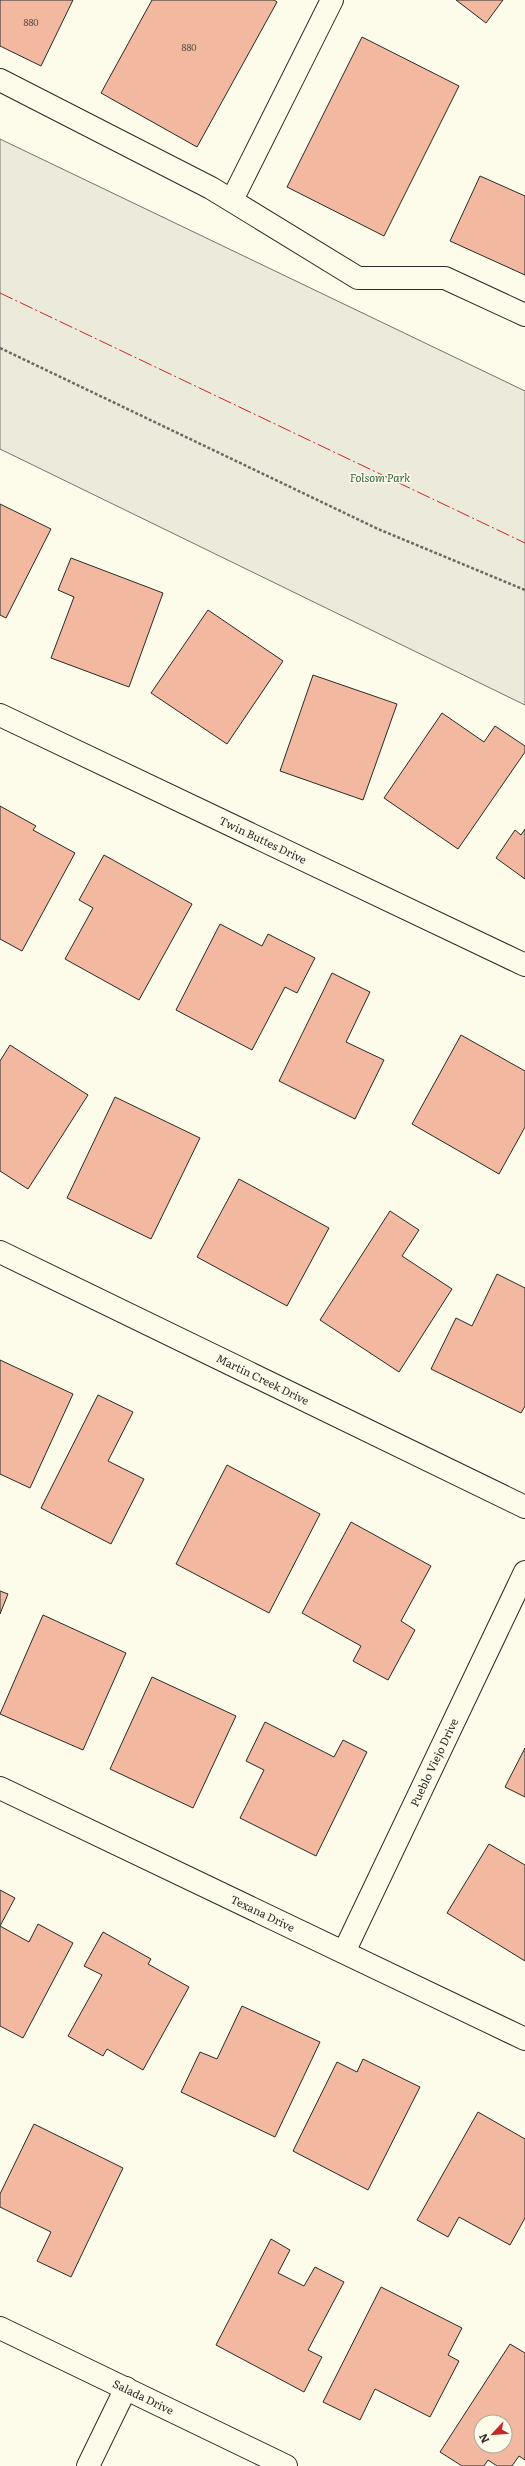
<svg xmlns="http://www.w3.org/2000/svg" width="525" height="2466" font-family="Literata,serif">
	<style>
		.green { fill: #ecebdb; stroke: #74746e }
		.building { fill: #f2b8a0; stroke: #2b2b2b; fill-rule: evenodd }
		.lines { fill: none; stroke-linecap: round; stroke-linejoin: round }
		.minor-casing { stroke: #2b2b2b; stroke-width: 24 }
		.path { stroke: #6a6964; stroke-width: 2.5; stroke-dasharray: 3 2; stroke-linecap: butt }
		.minor { stroke: #fdfbea; stroke-width: 22 }
		.power { stroke: #c62828; stroke-width: 1; stroke-dasharray: 14 3 2 3; stroke-linecap: butt }
		.labels { text-anchor: middle; stroke-width: 3; stroke-linejoin: round; paint-order: stroke }
		.number-label { font-size: 9px; fill: #5d4e48 }
		.park-label { font-size: 11px; font-style: italic; fill: #34623c; stroke: #fdfbea }
		.street-label { font-size: 11px; fill: #2b2b2b; stroke: #fdfbea }
	</style>
	<rect width="100%" height="100%" fill="#fdfbea"/>
	<path class="green" d="M0,139L525,391V705L0,449Z"/>
	<g class="building">
		<path d="M0,0H73L41,66L0,46Z"/>
		<path d="M152,0H274L277,2L197,147L101,93Z"/>
		<path d="M456,0H503L486,23Z"/>
		<path d="M362,37L459,86L384,236L287,187Z"/>
		<path d="M480,176L525,196V275L450,241Z"/>
		<path d="M0,504L51,529L6,618L0,615Z"/>
		<path d="M71,558L163,593L129,687L51,658L74,597L58,590Z"/>
		<path d="M208,610L283,661L227,744L151,693Z"/>
		<path d="M313,675L397,704L363,800L280,771Z"/>
		<path d="M442,713L484,742L495,726L525,746V752L458,849L384,798Z"/>
		<path d="M0,806L36,826L33,830L75,853L22,951L0,939Z"/>
		<path d="M525,829V879L496,858L515,830L521,835Z"/>
		<path d="M104,855L192,904L139,1000L65,959L93,908L79,900Z"/>
		<path d="M220,924L262,946L268,934L315,958L297,993L285,987L252,1050L176,1010Z"/>
		<path d="M332,973L370,992L346,1042L384,1060L355,1119L279,1081Z"/>
		<path d="M461,1035L525,1071V1127L499,1174L412,1124Z"/>
		<path d="M10,1045L88,1095L28,1189L0,1171V1061Z"/>
		<path d="M115,1097L200,1138L151,1239L67,1198Z"/>
		<path d="M239,1179L329,1228L287,1306L197,1257Z"/>
		<path d="M390,1211L419,1230L402,1256L452,1289L399,1372L320,1320Z"/>
		<path d="M497,1274L525,1288V1406L521,1413L431,1369L456,1318L472,1326Z"/>
		<path d="M0,1360L73,1394L30,1488L0,1474Z"/>
		<path d="M98,1395L133,1412L108,1461L144,1479L111,1544L41,1508Z"/>
		<path d="M227,1465L320,1514L269,1613L176,1564Z"/>
		<path d="M351,1522L431,1566L401,1621L415,1630L388,1680L353,1661L361,1646L302,1613Z"/>
		<path d="M0,1591L8,1594L0,1614Z"/>
		<path d="M43,1615L126,1653L83,1750L0,1714Z"/>
		<path d="M152,1677L236,1716L193,1808L110,1769Z"/>
		<path d="M265,1722L334,1757L343,1740L367,1752L316,1856L240,1818L264,1770L246,1761Z"/>
		<path d="M525,1748V1797L505,1787Z"/>
		<path d="M489,1844L525,1865V1961L447,1913Z"/>
		<path d="M0,1890L15,1898L0,1926L29,1942L38,1924L73,1943L23,2038L0,2026Z"/>
		<path d="M103,1932L151,1959L148,1964L189,1987L143,2070L107,2049L103,2056L68,2036L102,1975L84,1966Z"/>
		<path d="M242,2006L320,2042L275,2137L181,2092L200,2052L217,2059Z"/>
		<path d="M363,2059L420,2087L368,2190L293,2151L337,2062L357,2072Z"/>
		<path d="M478,2112L525,2139V2218L510,2245L459,2217L448,2237L417,2220Z"/>
		<path d="M34,2124L123,2168L71,2277L37,2261L51,2232L0,2207V2194Z"/>
		<path d="M271,2239L290,2250L278,2273L304,2286L315,2267L344,2282L308,2350L322,2357L304,2392L216,2345Z"/>
		<path d="M381,2287L462,2328L448,2355L459,2361L430,2417L375,2389L360,2420L323,2402Z"/>
		<path d="M510,2344L525,2353V2460L519,2456L512,2466H497L488,2460L484,2466H462L440,2452ZM481,2422H505V2446H481Z"/>
	</g>
	<g class="lines">
		<defs>
			<g id="minor">
				<path d="M0,80L211,188L358,278H445L525,315"/>
				<path d="M232,200L332,0"/>
				<path id="s1" d="M0,715L525,965"/>
				<path id="s2" d="M0,1252L525,1507"/>
				<path id="s3" d="M0,1788L525,2039"/>
				<path id="s4" d="M344,1952L525,1572"/>
				<path id="s5" d="M0,2328L286,2466"/>
				<path d="M88,2466L126,2388"/>
			</g>
		</defs>
		<use href="#minor" class="minor-casing"/>
		<path class="path" d="M0,348L378,529L525,590"/>
		<use href="#minor" class="minor"/>
		<path class="power" d="M0,293L525,543"/>
	</g>
	<g class="labels">
		<g class="number-label">
			<text x="31" y="26">880</text>
			<text x="189" y="51">880</text>
		</g>
		<g class="park-label">
			<text x="380" y="482">Folsom Park</text>
		</g>
		<g class="street-label">
			<text dy="4" stroke="none"><textPath href="#s1" startOffset="291">Twin Buttes Drive</textPath></text>
			<text dy="4" stroke="none"><textPath href="#s2" startOffset="292">Martin Creek Drive</textPath></text>
			<text dy="4" stroke="none"><textPath href="#s4" startOffset="210">Pueblo Viejo Drive</textPath></text>
			<text dy="4" stroke="none"><textPath href="#s3" startOffset="291">Texana Drive</textPath></text>
			<text dy="4" stroke="none"><textPath href="#s5" startOffset="159">Salada Drive</textPath></text>
		</g>
	</g>
	<g transform="translate(493 2434) rotate(244)"><circle r="19" fill="#fdfbea" stroke="#a9a89e"/>
	<path d="M0-3L7 15L0 10L-7 15Z" fill="#c62828"/>
	<text y="-6" font-size="11" font-weight="bold" text-anchor="middle" fill="#2b2b2b">N</text>
	</g>
</svg>
